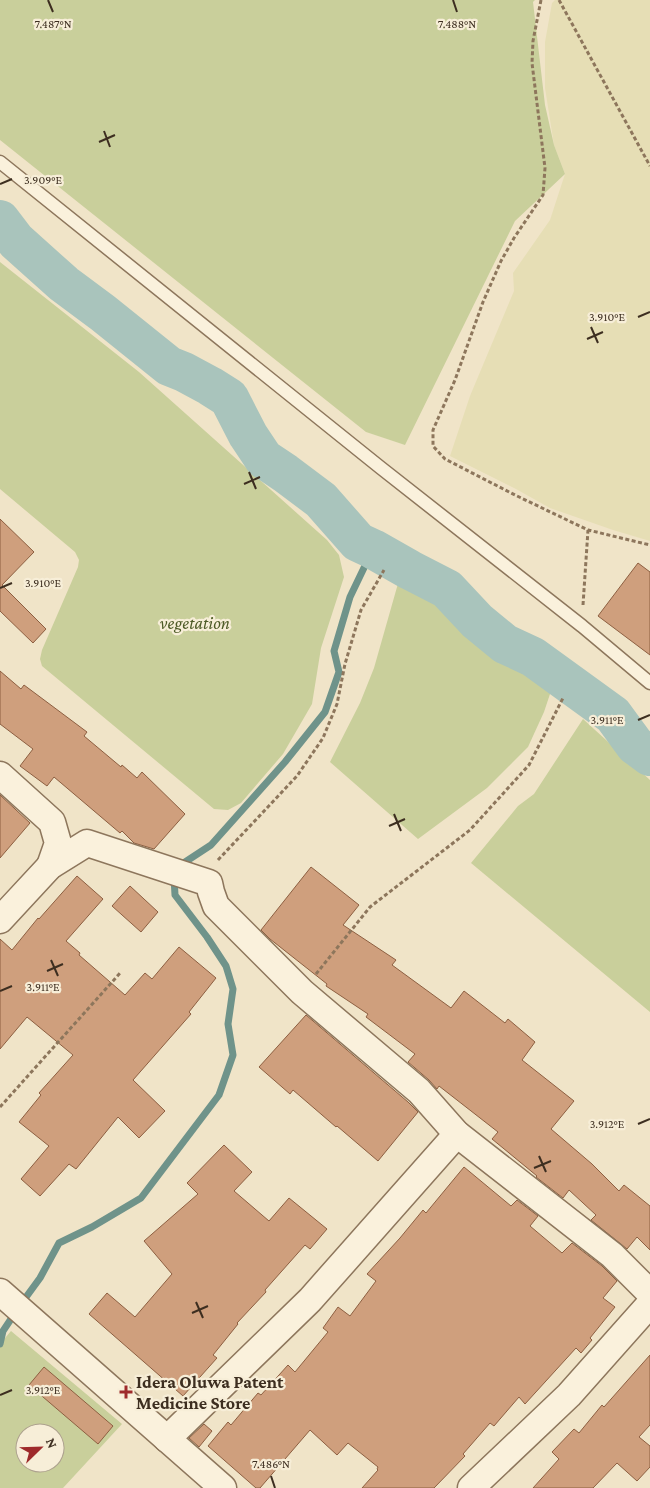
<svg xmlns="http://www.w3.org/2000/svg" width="650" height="1488" font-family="'Crimson Pro',serif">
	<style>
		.farmland { fill: #e6deb5 }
		.green { fill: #c9cf9b; fill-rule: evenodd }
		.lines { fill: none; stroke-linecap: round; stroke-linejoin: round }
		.stream { stroke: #6f938a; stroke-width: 7 }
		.river { stroke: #a9c4bc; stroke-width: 40 }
		.building { fill: #cf9f7d; stroke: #8d5f41 }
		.lane-casing { stroke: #8d765c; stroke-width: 15 }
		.street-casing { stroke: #8d765c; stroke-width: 29 }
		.path { stroke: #8d765c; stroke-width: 3; stroke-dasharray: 4 2.5; stroke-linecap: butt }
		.lane { stroke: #faf1dc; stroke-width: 12 }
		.street { stroke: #faf1dc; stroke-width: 26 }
		.ticks { fill: none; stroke: #3d2e20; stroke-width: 2 }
		.poi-dot { fill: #9e2a2b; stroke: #f7eed8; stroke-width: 2 }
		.labels { text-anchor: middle; stroke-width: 4.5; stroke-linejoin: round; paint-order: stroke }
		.park-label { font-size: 18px; font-style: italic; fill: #4d5a26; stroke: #f7eed8 }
		.poi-label { font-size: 18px; font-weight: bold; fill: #3d2e20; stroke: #f7eed8; text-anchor: start }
		.ticks-label { font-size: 12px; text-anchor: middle; fill: #3d2e20; stroke: #f7eed8; stroke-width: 4.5; stroke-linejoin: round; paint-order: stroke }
	</style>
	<rect width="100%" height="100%" fill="#f0e4c8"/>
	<path class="farmland" d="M555,0H650V541L613,530L550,508L516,489L450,456L470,396L514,291L513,273L550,220L565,174L554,145L545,88V42L552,3Z"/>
	<g class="green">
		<path d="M0,0H535L533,2L545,105L554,145L565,174L515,221L405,445L366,432L0,140Z"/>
		<path d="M0,262L139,372L327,540L339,555L344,577L321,648L312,704L283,754L241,803L228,810L214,809L42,666L40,659L42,650L78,567L79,560L75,552L0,489Z"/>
		<path d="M399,580L459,603L499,637L553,685L544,712L528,747L487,788L418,839L330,762L360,703L374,668Z"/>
		<path d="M583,719L650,780V1012L471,863L518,806L534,794Z"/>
		<path d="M11,1331L122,1424L63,1488H0V1344ZM25,1433H55V1463H25Z"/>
	</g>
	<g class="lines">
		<g class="stream">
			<path d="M179,866L211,845L285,762L325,712L339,672L334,651L350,597L373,549"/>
			<path d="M21,1304L40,1278L59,1243L92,1227L141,1198L219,1095L233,1055L228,1024L233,989L226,966L207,937L175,895L174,877"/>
			<path d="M0,1344L3,1331L15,1313"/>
		</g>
		<path class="river" d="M0,220L16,241L64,284L103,313L169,366L184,372L210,386L229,398L248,435L264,459L285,473L321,500L358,542L373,549L410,570L447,589L477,621L505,644L533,657L613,715L635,745L650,756"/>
	</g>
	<g class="building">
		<path d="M0,519L34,552L2,585L46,629L33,643L0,611Z"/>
		<path d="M638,563L650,572V655L598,616Z"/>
		<path d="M0,671L21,689L24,685L87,732L84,736L121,767L122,765L137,778L142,772L185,814L154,849L134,843L122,831L120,833L54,777L47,786L20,766L33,749L0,724Z"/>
		<path d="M0,795L30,823L0,858Z"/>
		<path d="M311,867L359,905L343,925L396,960L392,965L451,1008L464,991L505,1023L508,1019L535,1042L522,1060L574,1101L551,1129L592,1164L619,1191L624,1185L650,1206V1250L637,1237L627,1249L591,1220L596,1215L569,1190L563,1198L536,1177L537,1176L492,1139L498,1132L439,1086L437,1089L429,1080L408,1062L415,1054L366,1017L368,1014L326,986L327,984L270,939L261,930Z"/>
		<path d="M77,876L103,899L66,941L80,953L79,955L125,995L145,973L152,979L179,947L216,978L189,1012L191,1014L133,1080L165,1111L139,1138L118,1117L76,1169L69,1164L40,1196L21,1179L49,1146L19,1122L41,1095L39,1093L73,1055L27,1017L0,1049V939L12,950L38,918L39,919Z"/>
		<path d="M130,886L158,912L141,932L112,906Z"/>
		<path d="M306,1015L408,1102L418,1112L378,1161L337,1126L336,1127L293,1090L290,1094L259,1067Z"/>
		<path d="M224,1145L252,1172L234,1191L269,1221L289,1198L327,1229L310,1249L305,1245L265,1290L266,1292L237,1323L238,1324L213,1355L217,1358L183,1396L89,1314L107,1293L135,1317L172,1274L144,1241L198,1194L187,1183Z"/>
		<path d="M464,1167L511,1206L517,1200L538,1216L530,1226L562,1253L572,1243L602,1266L617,1281L603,1298L615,1307L590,1338L592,1340L581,1353L576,1348L525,1404L519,1397L494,1426L490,1423L463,1454L465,1456L434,1488H362L378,1470L377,1469L378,1467L348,1443L337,1455L310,1430L260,1488H256L208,1446L228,1422L231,1425L258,1393L261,1395L288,1365L295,1372L328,1332L323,1328L338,1307L350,1316L376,1281L367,1274L400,1238L423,1210L426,1213Z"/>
		<path d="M650,1355V1425L639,1437L650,1446V1467L637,1481L617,1463L593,1488H533L559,1459L552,1452L574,1429L579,1433L602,1405L604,1407Z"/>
		<path d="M44,1367L113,1426L98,1444L29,1385Z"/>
		<path d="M204,1424L212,1431L199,1447L189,1438Z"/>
	</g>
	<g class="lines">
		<defs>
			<path id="lane" d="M0,162L381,468L582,626L650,683"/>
			<g id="street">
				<path d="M0,775L52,822L58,843L50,866"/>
				<path d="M0,920L50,866L87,843L209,883L211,892L216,906L302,992L419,1091L457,1134L612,1255L650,1293"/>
				<path d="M0,1292L223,1488"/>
				<path d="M167,1439L310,1300L457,1134"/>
				<path d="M471,1488L569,1395L650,1304"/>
			</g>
		</defs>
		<use href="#lane" class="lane-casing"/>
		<use href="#street" class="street-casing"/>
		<g class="path">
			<path d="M541,0L533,41L532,63L545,168L543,195L514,238L501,261L483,302L455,380L433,430V446L445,459L515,495L588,530L650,545"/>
			<path d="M559,0L650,166"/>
			<path d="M583,605L588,530"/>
			<path d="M218,860L297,776L323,738L337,704L345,664L361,610L384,570"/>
			<path d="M316,974L370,907L470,830L529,765L563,698"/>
			<path d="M0,1107L121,972"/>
		</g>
		<use href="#lane" class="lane"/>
		<use href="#street" class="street"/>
	</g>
	<path class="ticks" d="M48,0L53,12M453,0L457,12M104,131L110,147M99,142L115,135M0,184L12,179M638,317L650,312M591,327L598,343M587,339L603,332M249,472L256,489M244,484L260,477M0,588L12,583M638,720L650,715M394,814L401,831M389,826L405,819M51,960L58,976M47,971L63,964M0,991L12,986M638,1124L650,1119M539,1156L546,1172M534,1168L551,1161M196,1302L203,1318M192,1313L208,1306M0,1395L12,1390M271,1476L275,1488"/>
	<path class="poi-dot" d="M123.5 1384.5h5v5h5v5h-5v5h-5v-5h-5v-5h5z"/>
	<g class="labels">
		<g class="park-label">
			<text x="195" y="629">vegetation</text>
		</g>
		<g class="poi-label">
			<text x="136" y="1388">Idera Oluwa Patent<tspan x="136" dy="21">Medicine Store</tspan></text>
		</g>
	</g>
	<g class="ticks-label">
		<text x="53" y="28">7.487°N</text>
		<text x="457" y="28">7.488°N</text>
		<text x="43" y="184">3.909°E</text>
		<text x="607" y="321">3.910°E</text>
		<text x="43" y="587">3.910°E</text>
		<text x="607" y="724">3.911°E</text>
		<text x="43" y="991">3.911°E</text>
		<text x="607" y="1128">3.912°E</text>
		<text x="43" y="1394">3.912°E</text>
		<text x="271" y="1468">7.486°N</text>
	</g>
	<g transform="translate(40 1448) rotate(67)"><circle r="24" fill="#f7eed8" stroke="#ada18e"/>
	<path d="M0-4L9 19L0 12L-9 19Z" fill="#9e2a2b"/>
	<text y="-8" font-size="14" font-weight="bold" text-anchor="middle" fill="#3d2e20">N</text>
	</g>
</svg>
